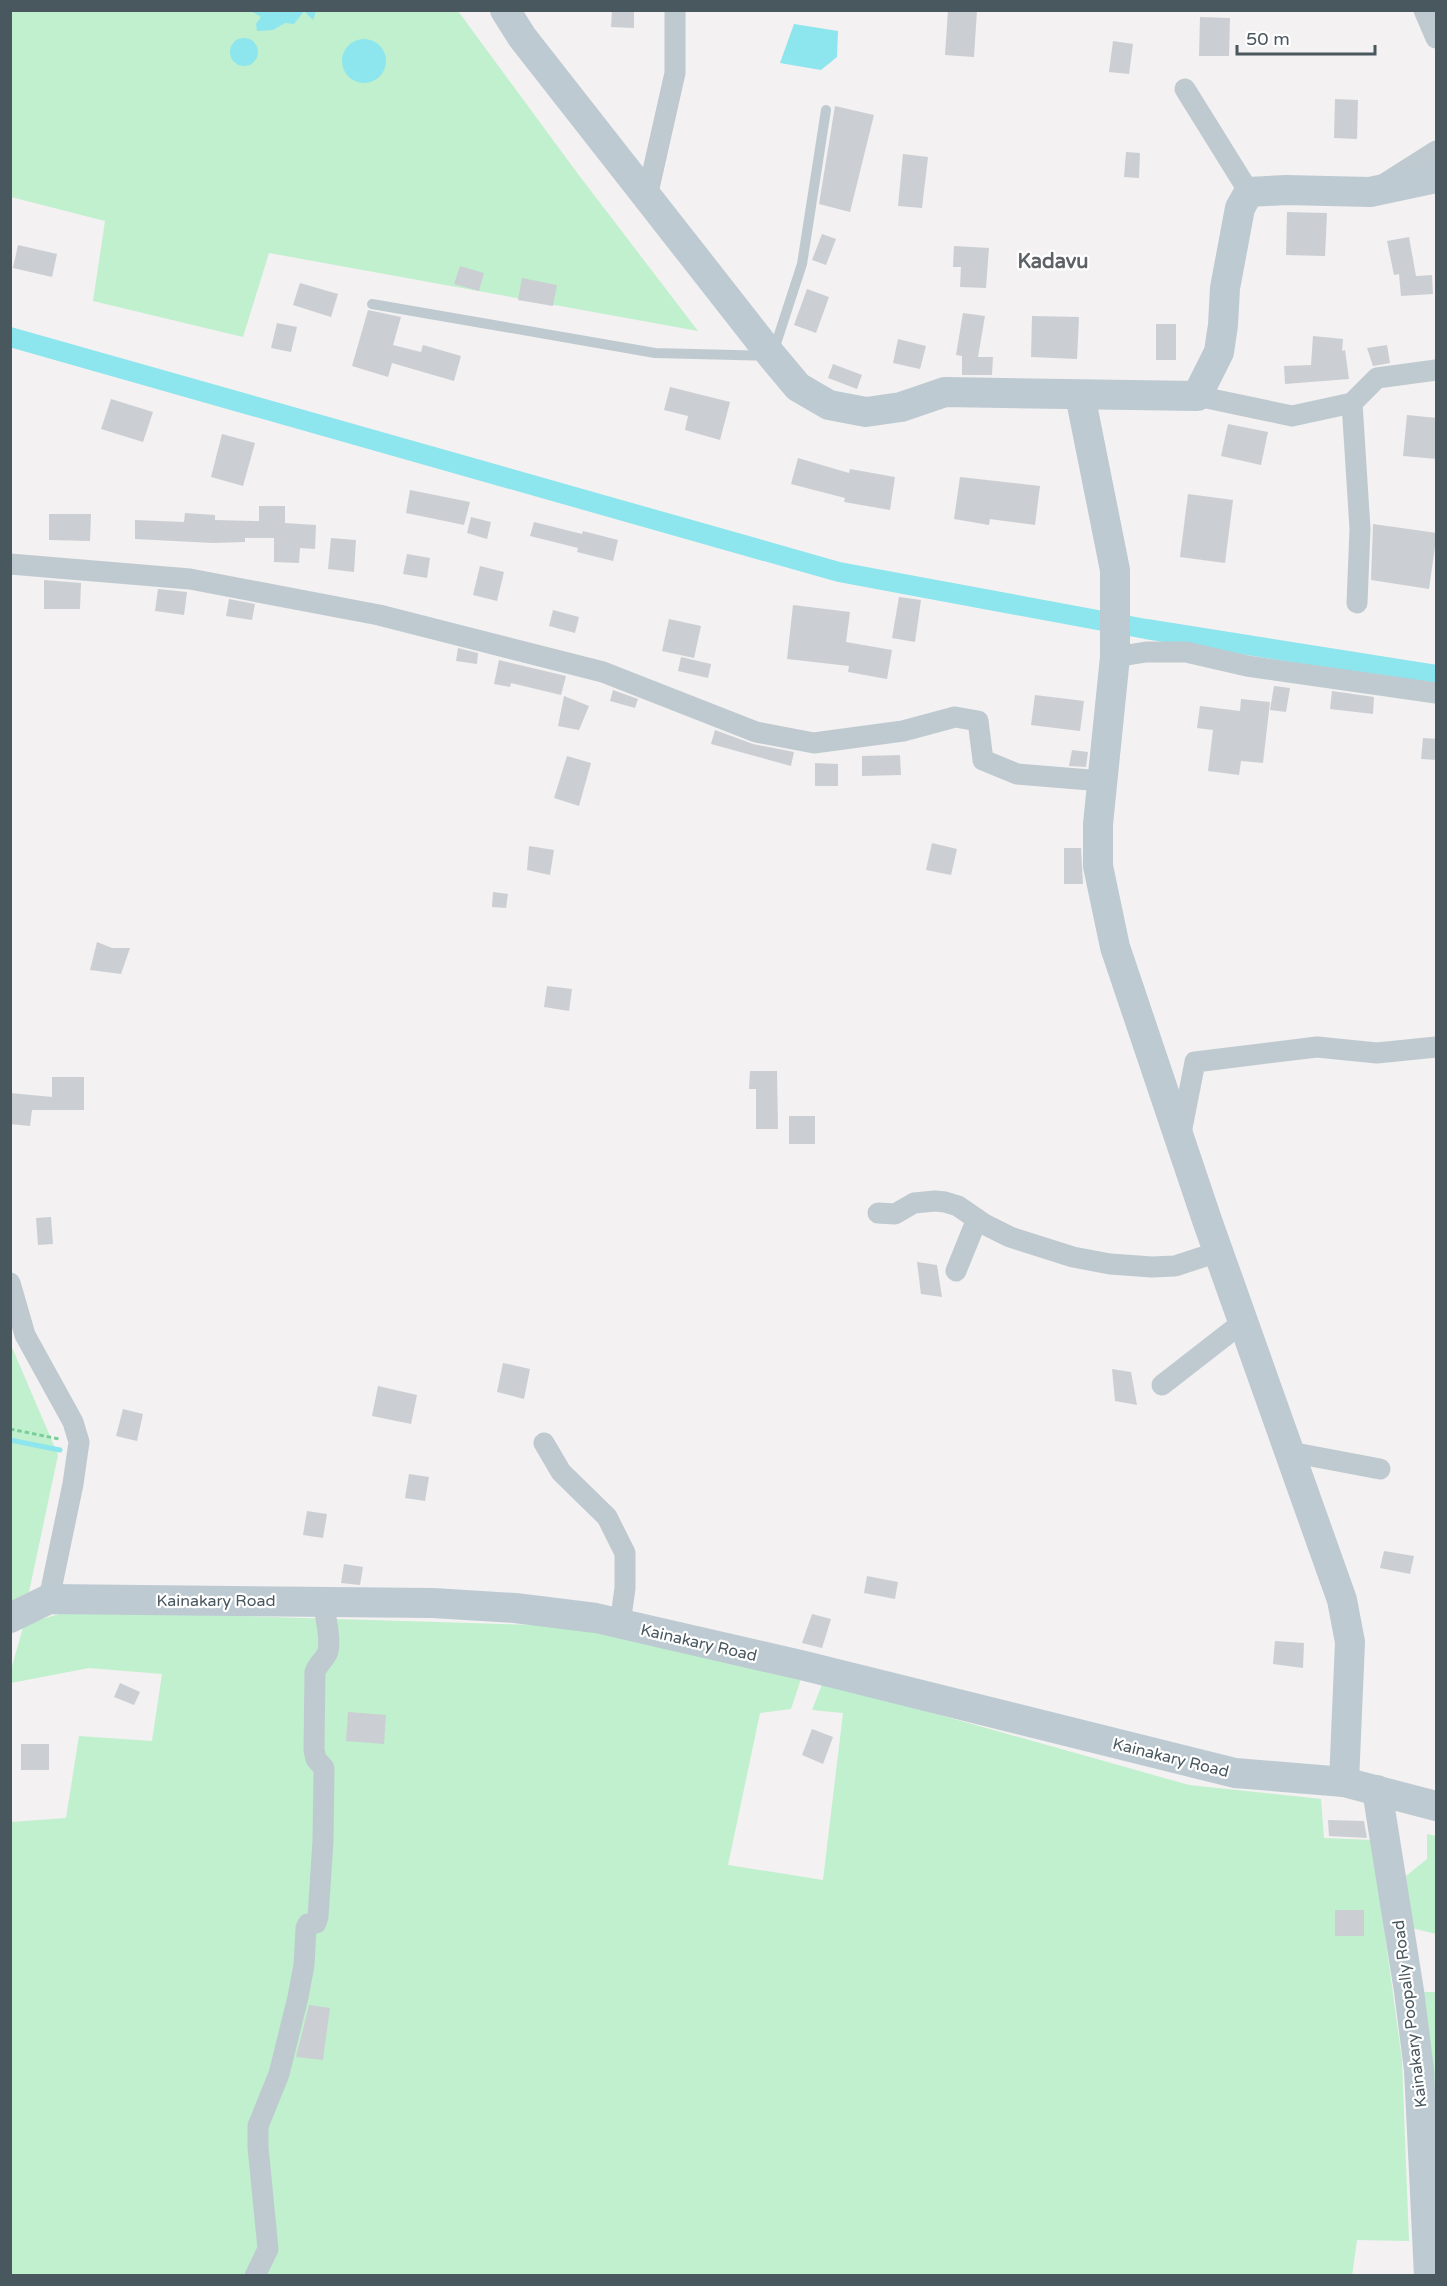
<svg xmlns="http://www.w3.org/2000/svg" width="1447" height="2286" font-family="'Varela Round',sans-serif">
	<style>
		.green { fill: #c0f0cd }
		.water { fill: #8de5ed }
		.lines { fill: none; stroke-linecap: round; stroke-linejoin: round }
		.stream { stroke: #8de5ed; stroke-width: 5 }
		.canal { stroke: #8de5ed; stroke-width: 20 }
		.building { fill: #cbcfd3 }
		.path { stroke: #78ce99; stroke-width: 3; stroke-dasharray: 4.5 3; stroke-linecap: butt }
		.lane { stroke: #bfcad0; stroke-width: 10 }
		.street { stroke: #bfcad0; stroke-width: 21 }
		.secondary { stroke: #bdcad2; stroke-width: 30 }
		.labels { text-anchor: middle; stroke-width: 4.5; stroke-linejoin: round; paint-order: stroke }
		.street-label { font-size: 16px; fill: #49575f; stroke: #fff }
		.quarter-label { font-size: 20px; font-weight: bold; fill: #5d6266; stroke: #fff }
	</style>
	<rect width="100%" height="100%" fill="#f3f1f1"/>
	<g class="green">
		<path d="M11,11H458L578,174L698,331L269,253L243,337L93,301L105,221L11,197Z"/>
		<path d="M11,1345L58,1455L29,1592L11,1601Z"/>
		<path d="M70,1611L570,1626L802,1676L791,1709L760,1713L728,1865L823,1880L843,1713L812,1710L823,1682L1189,1785L1321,1799L1324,1838L1372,1840L1402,2060L1409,2241L1357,2240L1352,2276L11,2275V1822L66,1818L79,1736L152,1741L162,1674L89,1668L11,1683V1670L24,1624Z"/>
		<path d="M1427,1834L1436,1836V1934L1412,1928L1406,1876L1427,1859Z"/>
		<path d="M1422,1992H1436V2183Z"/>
	</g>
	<g class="water">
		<path d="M251,11H316L313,20L304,11L294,24L285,23L273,30L257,31L256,24L261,17Z"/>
		<path d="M794,24L838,31L837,57L821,70L780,63Z"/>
		<circle cx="244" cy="52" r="14"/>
		<circle cx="364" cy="61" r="22"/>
	</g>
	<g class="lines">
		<path class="stream" d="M10,1440L60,1450"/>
		<path class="canal" d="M10,337L839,572L1146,629L1436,675"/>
	</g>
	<g class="building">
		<path d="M612,10H634V28L611,27Z"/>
		<path d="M948,10H977L974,57L945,55Z"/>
		<path d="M1200,17L1230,18L1229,56H1199Z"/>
		<path d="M1113,41L1133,44L1129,74L1109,72Z"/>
		<path d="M1335,99L1358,100L1357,139L1334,138Z"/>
		<path d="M835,106L874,115L850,212L819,204Z"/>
		<path d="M1126,152L1140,153L1139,178L1124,177Z"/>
		<path d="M903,154L928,157L922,208L898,206Z"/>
		<path d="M1287,212L1327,213L1325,256L1286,255Z"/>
		<path d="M822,234L836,239L826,265L812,260Z"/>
		<path d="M1409,237L1416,276L1432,275L1433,294L1401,296L1399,274L1394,275L1387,241Z"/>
		<path d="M18,245L57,254L52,277L13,268Z"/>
		<path d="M954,246L989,248L986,288L960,287L961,267H953Z"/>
		<path d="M460,266L484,273L479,291L454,284Z"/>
		<path d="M522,278L557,285L553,306L518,300Z"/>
		<path d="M300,283L338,294L331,317L293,305Z"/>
		<path d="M807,289L829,297L816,333L794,325Z"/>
		<path d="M368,310L401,317L393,345L421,352L423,345L461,356L454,381L392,363L388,377L352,366Z"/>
		<path d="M963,313L985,316L978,357H993L992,375H962V356L956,355Z"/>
		<path d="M1032,316L1079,317L1077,359L1031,357Z"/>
		<path d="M277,323L297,327L291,352L271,348Z"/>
		<rect x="1156" y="324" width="20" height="36"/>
		<path d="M1313,336L1343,339L1342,351L1345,350L1349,379L1285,384L1284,366L1311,365Z"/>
		<path d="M898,339L926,346L920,369L893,363Z"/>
		<path d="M1387,345L1390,363L1373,366L1367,348Z"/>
		<path d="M833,364L862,375L857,389L828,378Z"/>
		<path d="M670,387L730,402L720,440L685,430L688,416L664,410Z"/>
		<path d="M111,399L153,412L143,442L101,429Z"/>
		<path d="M1407,415L1437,418V459L1403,456Z"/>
		<path d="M1228,424L1268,432L1261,465L1221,456Z"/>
		<path d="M222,434L255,443L243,486L211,477Z"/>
		<path d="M798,458L849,473L850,469L895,477L890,510L844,502L845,498L791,484Z"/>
		<path d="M960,477L1040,486L1035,525L990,519L989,525L954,519Z"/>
		<path d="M410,490L470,502L464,525L406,513Z"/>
		<path d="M1188,494L1233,500L1225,563L1180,557Z"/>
		<path d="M259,506H285V523L316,525L315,549L300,548L299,563L274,562V538H245V542L213,543L135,539V520L184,522L185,513L215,515V520L259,521Z"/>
		<path d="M49,514H91L90,541L49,540Z"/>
		<path d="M471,517L491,522L487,539L467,533Z"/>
		<path d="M534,522L582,534L583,531L618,540L613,561L577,552L578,548L530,536Z"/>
		<path d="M1373,524L1437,533L1429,589L1371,580Z"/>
		<path d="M331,538L356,540L354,572L328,569Z"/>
		<path d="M407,554L430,558L427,578L403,574Z"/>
		<path d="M480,566L504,572L497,601L473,595Z"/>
		<path d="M44,580L81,583L80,609H44Z"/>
		<path d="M158,589L187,592L184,615L155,611Z"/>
		<path d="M899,597L921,600L915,642L892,638Z"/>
		<path d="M229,599L255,604L252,620L226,616Z"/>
		<path d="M793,605L850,612L846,642L892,650L887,679L848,672L849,666L787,659Z"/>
		<path d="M553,610L579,617L575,633L549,626Z"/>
		<path d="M669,619L701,626L694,658L662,651Z"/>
		<path d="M458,648L478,653L477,664L456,661Z"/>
		<path d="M681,657L711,664L708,678L678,671Z"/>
		<path d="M499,660L566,676L561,695L511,683L510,687L494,684Z"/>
		<path d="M1274,686L1290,688L1286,712L1270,710Z"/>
		<path d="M613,690L638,699L635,708L610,701Z"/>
		<path d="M1332,691L1374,697L1373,714L1330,709Z"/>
		<path d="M1035,695L1084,701L1080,731L1031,725Z"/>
		<path d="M564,696L589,706L579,730L558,726Z"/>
		<path d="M1241,699L1270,702L1263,763L1241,761L1239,775L1208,771L1213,730L1197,728L1200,706L1240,711Z"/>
		<path d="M715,730L753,744L794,752L791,766L711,744Z"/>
		<path d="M1423,738L1437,739V760L1421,759Z"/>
		<path d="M1072,750L1088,752L1086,767L1069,766Z"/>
		<path d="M900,755L901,775L862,776V756Z"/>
		<path d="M567,756L591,763L579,806L554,798Z"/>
		<path d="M815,763L838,764V786H815Z"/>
		<path d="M932,843L957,849L951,875L926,870Z"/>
		<path d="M529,846L554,850L550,875L527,870Z"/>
		<path d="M1064,848H1081L1083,884H1064Z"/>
		<path d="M493,892L508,894L506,908L492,907Z"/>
		<path d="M97,942L112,948H130L121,974L90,970Z"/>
		<path d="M547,986L572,989L569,1011L544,1007Z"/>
		<path d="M750,1071H777L778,1129H756V1089H749Z"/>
		<path d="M52,1077H84V1110H32L30,1126L10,1124V1093L52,1097Z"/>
		<rect x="789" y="1116" width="26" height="28"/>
		<path d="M51,1217L53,1244L38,1245L36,1218Z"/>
		<path d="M917,1262L937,1265L942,1297L921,1294Z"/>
		<path d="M503,1363L530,1369L524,1399L497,1392Z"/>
		<path d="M1112,1369L1131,1372L1137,1405L1115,1401Z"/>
		<path d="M378,1386L417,1395L411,1424L372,1416Z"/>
		<path d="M123,1409L143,1414L137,1441L116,1436Z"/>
		<path d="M409,1474L429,1477L425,1501L405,1498Z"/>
		<path d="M307,1511L327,1514L323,1538L303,1535Z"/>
		<path d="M1384,1551L1414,1556L1410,1574L1380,1568Z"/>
		<path d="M344,1564L363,1567L360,1585L341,1583Z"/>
		<path d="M867,1576L898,1582L895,1599L864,1593Z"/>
		<path d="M812,1614L831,1619L822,1648L802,1643Z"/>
		<path d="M1275,1641L1304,1643L1303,1668L1273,1664Z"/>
		<path d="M120,1683L140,1692L134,1705L114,1697Z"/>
		<path d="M348,1712L386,1715L384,1744L346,1741Z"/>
		<path d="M812,1729L833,1737L823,1764L802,1755Z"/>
		<rect x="21" y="1744" width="28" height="26"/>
		<path d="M1328,1820L1364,1821L1367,1838L1329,1836Z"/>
		<rect x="1335" y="1910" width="29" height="26"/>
		<path d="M309,2005L330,2008L323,2060L296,2057Z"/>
	</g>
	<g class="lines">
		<path class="path" d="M10,1429L59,1439"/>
		<path class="lane" d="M372,304L655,353L772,356L802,264L826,110"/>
		<g class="street">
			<path d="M1424,10L1436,38"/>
			<path d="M1185,89L1249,192"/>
			<path d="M1384,184L1436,151"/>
			<path d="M647,197L675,73V10"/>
			<path d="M1197,396L1292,416L1352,403L1377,378L1436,370"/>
			<path d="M1352,403L1360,529L1357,603"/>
			<path d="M10,564L190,579L379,615L603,672L756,732L814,743L903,731L955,717L978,721L983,760L1017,774L1102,781"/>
			<path d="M1115,657L1146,652H1186L1247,666L1436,693"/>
			<path d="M1180,1138L1195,1062L1317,1047L1377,1053L1436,1047"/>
			<path d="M878,1213L895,1214L914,1203L935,1201L945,1202L958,1206L984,1224L1010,1237L1073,1257L1110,1264L1152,1267L1175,1266L1218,1252"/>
			<path d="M956,1271L977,1219"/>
			<path d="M10,1283L25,1335L73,1422L79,1442L73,1484L49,1599"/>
			<path d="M1162,1385L1243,1322"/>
			<path d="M544,1443L561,1472L607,1517L625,1553V1588L620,1624"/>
			<path d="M1290,1452L1380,1469"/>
			<path d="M255,2276L268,2249L258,2147V2126L279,2074L298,1997L304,1965L306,1928L308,1924L316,1923L318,1917L323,1841L324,1768L316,1759L314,1750L315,1672C318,1663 326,1659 328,1651C331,1636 325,1616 323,1601"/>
		</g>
		<g class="secondary">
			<path d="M505,10L522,37L772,356L798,387L829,405L866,412L901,407L945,392L1197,396L1219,352L1223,325L1225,288L1240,208L1249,192L1286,190L1370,192L1436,178"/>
			<path d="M1080,395L1115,570V657L1098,824V866L1115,947L1208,1223L1342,1600L1350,1642L1344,1782"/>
			<path d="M10,1618L49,1599L433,1603L515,1608L596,1618L801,1665L1235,1773L1344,1782L1436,1806"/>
			<path d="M1377,1790L1409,1991L1419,2070L1429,2276"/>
		</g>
	</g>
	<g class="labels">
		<g class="street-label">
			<text x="216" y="1606">Kainakary Road</text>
			<text transform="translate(699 1642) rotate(13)" y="6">Kainakary Road</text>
			<text transform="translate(1171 1757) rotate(14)" y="6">Kainakary Road</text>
			<text transform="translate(1409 2014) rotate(-97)" y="6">Kainakary Poopally Road</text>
		</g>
		<g class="quarter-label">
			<text x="1053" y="268">Kadavu</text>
		</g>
	</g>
	<rect width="1447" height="2286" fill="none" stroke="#49575f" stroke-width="24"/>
	<path d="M1237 45v9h138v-9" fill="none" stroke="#49575f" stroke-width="3"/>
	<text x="1246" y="45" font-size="18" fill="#49575f" stroke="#ffffff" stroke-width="4.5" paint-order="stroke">50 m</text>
</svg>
